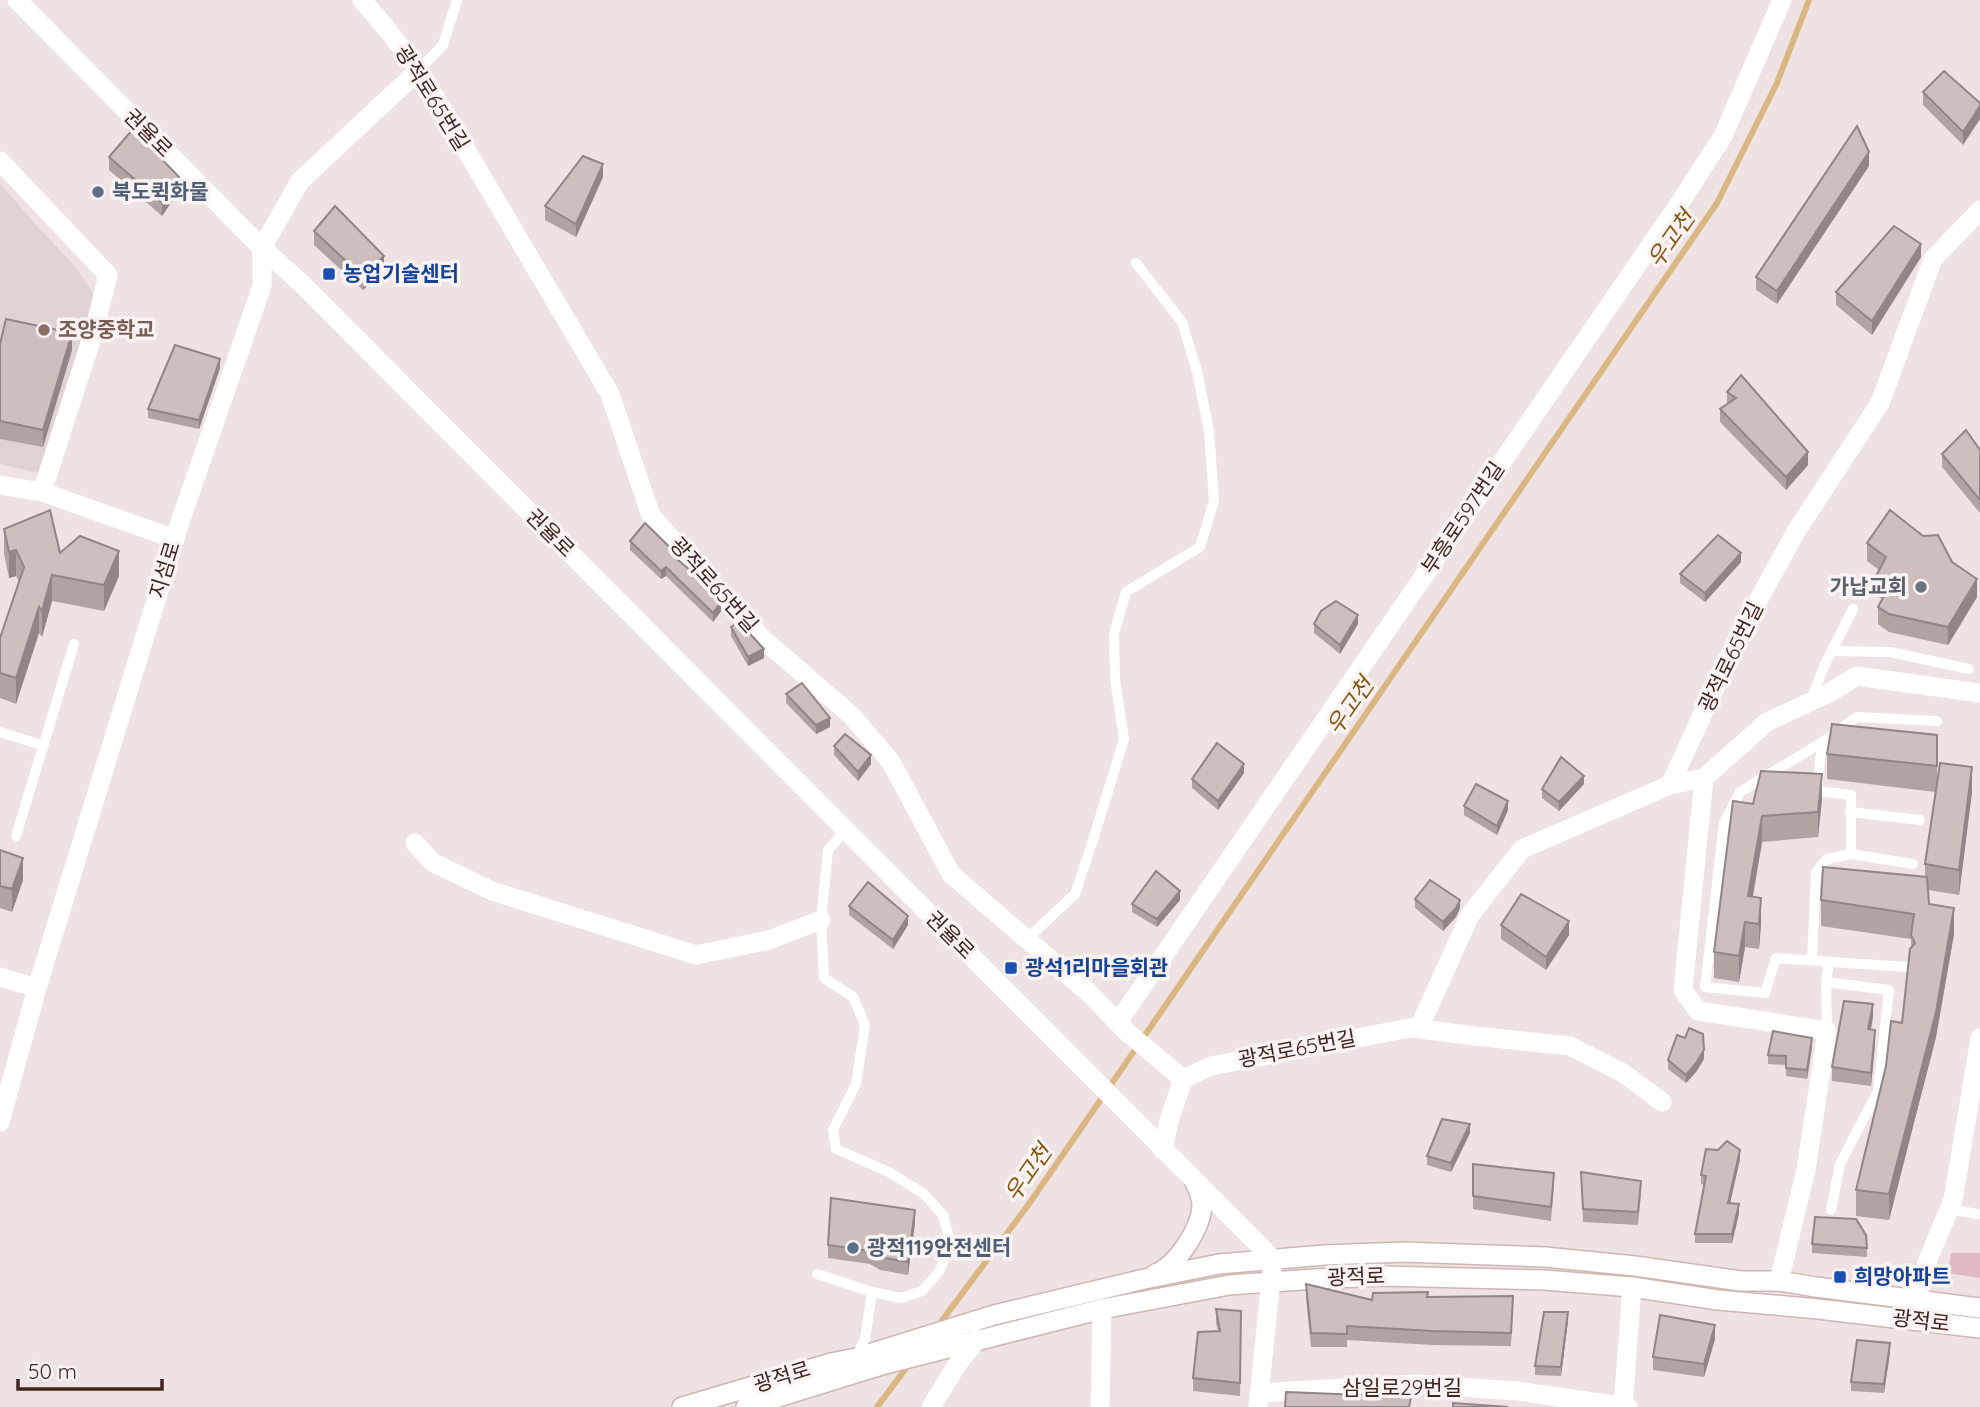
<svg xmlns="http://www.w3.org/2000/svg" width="1980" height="1407" font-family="Quicksand,'Noto Sans KR',sans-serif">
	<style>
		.built { fill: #e2d3d3 }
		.green { fill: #e2b8c4 }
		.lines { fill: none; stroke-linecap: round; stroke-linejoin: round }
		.stream { stroke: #dab683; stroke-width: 6 }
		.secondary-casing { stroke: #cfb6b4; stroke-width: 22 }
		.service { stroke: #fff; stroke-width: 10 }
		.minor { stroke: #fff; stroke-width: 19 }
		.tertiary { stroke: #fff; stroke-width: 19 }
		.secondary { stroke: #fff; stroke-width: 19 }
		.wall { fill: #b2a3a3 }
		.shaded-wall { fill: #918585 }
		.building { fill: #cfbebe; stroke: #918585; stroke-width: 2 }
		.service-dot { fill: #5c6f8a; stroke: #faf3f3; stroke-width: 2.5 }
		.transit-dot { fill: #1a4fb4; stroke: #faf3f3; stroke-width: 2.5 }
		.education-dot { fill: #8d6e63; stroke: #faf3f3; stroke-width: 2.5 }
		.worship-dot { fill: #6b7280; stroke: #faf3f3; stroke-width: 2.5 }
		.labels { text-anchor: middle; stroke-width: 7; stroke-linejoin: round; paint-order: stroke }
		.street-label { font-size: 21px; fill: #41251f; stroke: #faf3f3 }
		.service-label { font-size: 21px; font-weight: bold; fill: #4e5e75; stroke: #faf3f3; text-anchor: start }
		.transit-label { font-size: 21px; font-weight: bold; fill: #164399; stroke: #faf3f3; text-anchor: start }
		.education-label { font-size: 21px; font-weight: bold; fill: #785e54; stroke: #faf3f3; text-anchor: start }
		.worship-label { font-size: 21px; font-weight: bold; fill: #5b616d; stroke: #faf3f3; text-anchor: end }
		.water-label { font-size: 23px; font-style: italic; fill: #855711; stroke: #faf3f3 }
	</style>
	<rect width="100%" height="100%" fill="#eee2e2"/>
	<path class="built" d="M0,183L37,226L77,269L97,300L79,360L38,473L0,464Z"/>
	<path class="green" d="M1951,1253H1980V1278L1948,1273Z"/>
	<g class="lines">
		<g class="stream">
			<path d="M938,1326L1031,1201L1717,203L1777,83L1809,0"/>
			<path d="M877,1407L910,1363"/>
		</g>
		<defs>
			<g id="secondary">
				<path d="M1155,1274C1177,1266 1202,1227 1202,1204C1202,1197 1198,1189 1195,1183"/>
				<path d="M682,1407L831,1363L856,1358L994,1315L1140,1280L1219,1264L1324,1255L1404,1252L1545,1257L1635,1266L1741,1281H1779L1816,1287L1980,1308"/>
				<path d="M746,1407L885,1364L1102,1309L1229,1285L1314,1279L1382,1276L1544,1280L1632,1287L1718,1300L1818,1309L1980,1328"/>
			</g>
		</defs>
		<use href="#secondary" class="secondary-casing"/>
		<g class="service">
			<path d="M419,70L443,45L457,0"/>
			<path d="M1832,651L1890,652L1969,669"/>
			<path d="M1811,699L1825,664L1853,609"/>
			<path d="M0,732L42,745"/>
			<path d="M1850,812L1920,820"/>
			<path d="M846,830L828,850L821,920L824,978L853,997L865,1025L856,1084L833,1130L836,1149L889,1172L924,1194L943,1215L951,1245L939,1272L922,1291L901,1298L872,1292L865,1339L856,1357"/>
			<path d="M16,836L74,644"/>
			<path d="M1851,854L1913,864"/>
			<path d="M1026,940L1075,894L1093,840L1124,739L1115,679L1114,634L1126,592L1200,547L1214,501L1209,431L1197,371L1182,322L1136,263"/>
			<path d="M1812,960L1816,872L1827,859L1851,854V795L1817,791L1820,759L1824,741"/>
			<path d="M1907,967L1776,958L1765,993L1705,987L1724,823L1740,792L1824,741L1857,717L1937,721"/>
			<path d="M1826,982L1889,990L1878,1091L1840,1164L1831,1210"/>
			<path d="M1827,1031L1826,982L1829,962"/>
			<path d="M1949,1209L1977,1214"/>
			<path d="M817,1274L872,1292"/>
		</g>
		<g class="minor">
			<path d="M362,0L386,28L419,70L610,394L651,516L764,640L852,716L891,762L951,874L1089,993L1128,1033L1183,1079"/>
			<path d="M0,161L108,275L94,331L42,492"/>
			<path d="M0,485L42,492L175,539"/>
			<path d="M1704,778L1683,990L1698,1011L1827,1031L1806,1170L1779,1281"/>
			<path d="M1670,785L1704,778L1767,722L1827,694L1857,676L1980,693"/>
			<path d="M415,843L432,862L492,891L696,955L769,940L821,920"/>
			<path d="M0,977L37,988"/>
			<path d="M1118,1022L1683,198L1723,136L1782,0"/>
			<path d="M1413,1028L1475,1036L1570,1046L1623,1073L1662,1102"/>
			<path d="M0,1122L37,988L180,522L262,286V248L300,181L419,70"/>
			<path d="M1163,1150L1169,1121L1183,1079L1211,1066L1420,1026L1470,915L1522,849L1670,785L1740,633L1797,530L1880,403L1933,259L1980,210"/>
			<path d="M1916,1301L1927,1262L1953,1200L1980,1038"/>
			<path d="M1259,1393L1417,1384L1517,1391L1628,1407"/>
			<path d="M931,1407L958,1363L978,1339"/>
			<path d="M1100,1407L1102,1309"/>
			<path d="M1258,1407L1273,1259"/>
			<path d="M1623,1407L1632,1287"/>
		</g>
		<path class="tertiary" d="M17,0L262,248L302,284L1273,1259"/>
		<use href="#secondary" class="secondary"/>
	</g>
	<g class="wall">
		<path d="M1923,92L1980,103L1963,145L1923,105Z"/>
		<path d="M109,157L179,191L162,216L109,170Z"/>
		<path d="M1869,166L1777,304L1756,290V277Z"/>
		<path d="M603,177L576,237L545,220V206Z"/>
		<path d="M314,231L384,269L363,290L314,245Z"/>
		<path d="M1921,257L1872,335L1836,305V292Z"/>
		<path d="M0,344L72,350L43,447L0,439Z"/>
		<path d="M220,368L199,429L148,418V409Z"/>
		<path d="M1741,375L1808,465L1786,490L1720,422V409L1727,404V392Z"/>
		<path d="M1980,450V513L1942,467V454Z"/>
		<path d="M4,529L60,553L119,576L104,611L52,601L42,637L39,633L16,704L0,698V638L19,582L16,576L9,578L4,554Z"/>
		<path d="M630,541L680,561L721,611L713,622L666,576L661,579L630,550Z"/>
		<path d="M1867,543L1952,562L1977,597L1948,645L1889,632L1878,624V607L1882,599L1875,595V578L1879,570L1867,561Z"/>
		<path d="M1741,562L1705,602L1680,583V574Z"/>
		<path d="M1314,624H1358L1340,654L1314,633Z"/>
		<path d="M731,627L764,658L748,666L731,636Z"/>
		<path d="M786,694L830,727L816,734L786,703Z"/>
		<path d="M1937,735V777L1972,792L1959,895L1928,890L1929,904L1954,934L1936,1037L1889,1220L1856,1216V1190L1902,1023L1911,947V939L1821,926V900L1925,877V864L1935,792L1827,779V754Z"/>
		<path d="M834,746L871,764L858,781L834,755Z"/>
		<path d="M1244,773L1218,810L1192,788V779Z"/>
		<path d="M1584,784L1559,811L1542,798V789Z"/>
		<path d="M1822,799L1818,837L1762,842L1753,897L1761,924L1759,949L1745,947L1739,982L1714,978V952L1753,804Z"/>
		<path d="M1464,806L1508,810L1497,835L1464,815Z"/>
		<path d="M0,850L23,880L12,912L0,908Z"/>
		<path d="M1415,899L1460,908L1456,917L1443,931L1415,908Z"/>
		<path d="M1180,900L1157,927L1132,912V904Z"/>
		<path d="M849,906L908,925L893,949L849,915Z"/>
		<path d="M1501,925L1569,935L1546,970L1501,939Z"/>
		<path d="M1873,1017L1871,1030L1875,1044L1871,1086L1832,1081V1067Z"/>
		<path d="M1812,1047L1807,1079L1786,1076V1065L1768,1064V1055Z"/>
		<path d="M1704,1059L1696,1072L1686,1083L1668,1069V1060Z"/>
		<path d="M1470,1133L1451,1172L1427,1165V1156Z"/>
		<path d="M1740,1159L1730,1203L1739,1213L1732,1243H1695V1234L1704,1185L1701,1184V1175Z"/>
		<path d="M1473,1164L1554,1186L1551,1221L1473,1209Z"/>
		<path d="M1581,1172L1641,1194L1638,1225L1583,1222Z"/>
		<path d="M915,1223L908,1275L880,1270L870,1264L828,1258V1245Z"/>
		<path d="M1812,1244L1867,1248V1257L1812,1253Z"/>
		<path d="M1306,1284L1372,1300L1428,1297L1513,1309L1511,1346L1433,1345L1347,1340V1347H1311L1306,1298Z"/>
		<path d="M1216,1309L1241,1311L1240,1396L1193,1391V1378L1218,1331L1216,1323Z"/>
		<path d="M1568,1321L1561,1376L1535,1375V1366Z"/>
		<path d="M1715,1339L1704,1377L1653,1370V1357Z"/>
		<path d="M1890,1352L1884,1393L1851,1391V1382Z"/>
	</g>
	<g class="shaded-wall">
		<path d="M1980,106V119L1963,145V132Z"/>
		<path d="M1869,152V166L1777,304V291Z"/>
		<path d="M603,164V177L576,237V224Z"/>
		<path d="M179,177V191L162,216V203Z"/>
		<path d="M1921,244V257L1872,335V321Z"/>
		<path d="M384,256V269L363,290V277Z"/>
		<path d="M72,333V350L43,447V430Z"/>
		<path d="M220,359V368L199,429V420Z"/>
		<path d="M1808,452V465L1786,490V477Z"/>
		<path d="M16,550V576L9,578V552Z"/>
		<path d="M119,551V576L104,611V585Z"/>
		<path d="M1741,553V562L1705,602V593Z"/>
		<path d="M666,567V576L661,579V571Z"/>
		<path d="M52,575V601L42,637V611Z"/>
		<path d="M1977,579V597L1948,645V627Z"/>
		<path d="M721,602V611L713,622V613Z"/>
		<path d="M39,607V633L16,704V678Z"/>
		<path d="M1358,615V624L1340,654V645Z"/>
		<path d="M764,649V658L748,666V657Z"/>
		<path d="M830,718V727L816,734V725Z"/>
		<path d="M871,755V764L858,781V772Z"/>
		<path d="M1244,764V773L1218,810V801Z"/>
		<path d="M1972,767V792L1959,895V870Z"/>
		<path d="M1822,774V799L1818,837V812Z"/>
		<path d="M1584,776V784L1559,811V802Z"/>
		<path d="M1508,801V810L1497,835V826Z"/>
		<path d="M1762,816V842L1748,922V896Z"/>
		<path d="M23,858V880L12,912V889Z"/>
		<path d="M1180,891V900L1157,927V919Z"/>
		<path d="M1761,898V924L1759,949V924Z"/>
		<path d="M1460,900V908L1456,917L1443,931V922Z"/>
		<path d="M1954,908V934L1936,1037L1889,1220V1194Z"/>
		<path d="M908,916V925L893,949V940Z"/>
		<path d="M1569,921V935L1546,970V957Z"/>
		<path d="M1745,922V947L1739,982V956Z"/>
		<path d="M1873,1004V1017L1868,1042V1029Z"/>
		<path d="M1875,1030V1044L1871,1086V1073Z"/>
		<path d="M1812,1038V1047L1807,1079V1070Z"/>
		<path d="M1704,1050V1059L1696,1072L1686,1083V1075Z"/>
		<path d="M1470,1124V1133L1451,1172V1163Z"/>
		<path d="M1740,1150V1159L1728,1212V1203Z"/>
		<path d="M1739,1204V1213L1732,1243V1234Z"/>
		<path d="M915,1210V1223L908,1275V1262Z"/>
		<path d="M1568,1312V1321L1561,1376V1367Z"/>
		<path d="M1715,1325V1339L1704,1377V1364Z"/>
		<path d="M1890,1343V1352L1884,1393V1384Z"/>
	</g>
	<g class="building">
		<path d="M1944,71L1980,103V106L1963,132L1923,92Z"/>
		<path d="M1857,126L1869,152L1777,291L1756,277Z"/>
		<path d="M133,129L179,177L162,203L109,157Z"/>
		<path d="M583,156L603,164L576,224L545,206Z"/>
		<path d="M335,206L384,256L363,277L314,231Z"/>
		<path d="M1894,226L1921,244L1872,321L1836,292Z"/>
		<path d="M6,319L72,333L43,430L0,421V344Z"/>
		<path d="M175,345L220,359L199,420L148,409Z"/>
		<path d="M1741,375L1808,452L1786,477L1720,409L1736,398L1727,392Z"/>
		<path d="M1966,430L1980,450V500L1942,454Z"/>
		<path d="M50,510L60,553L80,536L119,551L104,585L52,575L42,611L39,607L16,678L0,673V638L24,567L16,550L9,552L4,529Z"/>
		<path d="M1890,510L1923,536L1938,535L1952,562L1977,579L1948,627L1889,614L1878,607L1890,585L1875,578L1886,557L1867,543Z"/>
		<path d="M645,523L680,557L677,559L697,576L721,602L713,613L666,567L661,571L630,541Z"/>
		<path d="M1718,535L1741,553L1705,593L1680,574Z"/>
		<path d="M1336,601L1358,615L1340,645L1314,624L1321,611Z"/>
		<path d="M739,622L764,649L748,657L731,627Z"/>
		<path d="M802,683L830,718L816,725L786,694Z"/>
		<path d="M1832,724L1937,735V766L1827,754Z"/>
		<path d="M845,734L871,755L858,772L834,746Z"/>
		<path d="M1217,743L1244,764L1218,801L1192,779Z"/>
		<path d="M1561,757L1584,776L1559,802L1542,789Z"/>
		<path d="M1940,763L1972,767L1959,870L1925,864Z"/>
		<path d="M1761,771L1822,774L1818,812L1762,816L1748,896L1761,898L1759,924L1745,922L1739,956L1714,952L1733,801L1753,804Z"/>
		<path d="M1476,784L1508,801L1497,826L1464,806Z"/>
		<path d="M0,850L23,858L12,889L0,886Z"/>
		<path d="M1823,867L1927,877L1929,904L1954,908L1936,1012L1889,1194L1856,1190L1886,1066L1891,1021L1902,1023L1910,949L1915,943L1911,935L1914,914L1821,900Z"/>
		<path d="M1156,871L1180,891L1157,919L1132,904Z"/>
		<path d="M1430,880L1460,900L1456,908L1443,922L1415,899Z"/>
		<path d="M868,882L908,916L893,940L849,906Z"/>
		<path d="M1521,894L1569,921L1546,957L1501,925Z"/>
		<path d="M1844,1001L1873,1004L1868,1029L1875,1030L1871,1073L1832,1067Z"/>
		<path d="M1689,1028L1703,1034L1704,1050L1696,1063L1686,1075L1668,1060L1677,1035L1685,1038Z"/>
		<path d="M1773,1031L1812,1038L1807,1070L1786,1068V1056L1768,1055Z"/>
		<path d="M1442,1119L1470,1124L1451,1163L1427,1156Z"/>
		<path d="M1727,1141L1740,1150L1728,1203L1739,1204L1732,1234H1695L1706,1176L1701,1175L1706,1149L1718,1150Z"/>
		<path d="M1473,1164L1554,1173L1551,1207L1473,1196Z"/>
		<path d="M1581,1172L1641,1181L1638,1212L1583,1209Z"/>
		<path d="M831,1198L915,1210L908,1262L880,1257L870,1251L828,1245Z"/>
		<path d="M1815,1217L1856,1219L1866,1235L1867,1248L1812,1244Z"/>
		<path d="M1306,1284L1372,1300L1373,1293L1428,1292L1427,1297L1513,1296L1511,1333L1433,1331L1347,1326V1334L1311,1333Z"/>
		<path d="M1216,1309L1241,1311L1240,1383L1193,1378L1198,1332L1220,1331Z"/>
		<path d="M1544,1312H1568L1561,1367L1535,1366Z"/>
		<path d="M1660,1315L1715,1325L1704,1364L1653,1357Z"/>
		<path d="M1857,1340L1890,1343L1884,1384L1851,1382Z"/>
		<path d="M1286,1392L1411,1397L1409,1407H1285Z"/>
		<path d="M1453,1403L1508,1407H1453Z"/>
	</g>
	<g class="service-dot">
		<circle cx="98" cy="192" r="7"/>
		<circle cx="853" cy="1248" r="7"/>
	</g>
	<g class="transit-dot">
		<rect x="322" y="267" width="14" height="14" rx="3.5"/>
		<rect x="1004" y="961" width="14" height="14" rx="3.5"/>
		<rect x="1833" y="1270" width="14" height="14" rx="3.5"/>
	</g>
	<circle class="education-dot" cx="44" cy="330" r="7"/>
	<circle class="worship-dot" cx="1921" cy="587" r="7"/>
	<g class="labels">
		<g class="street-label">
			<text transform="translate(432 98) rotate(58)" y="7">광적로65번길</text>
			<text transform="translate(148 133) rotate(45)" y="7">권율로</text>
			<text transform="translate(1463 518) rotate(-56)" y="7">부흥로597번길</text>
			<text transform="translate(550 533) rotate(45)" y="7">권율로</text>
			<text transform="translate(165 570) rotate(-73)" y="7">지섬로</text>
			<text transform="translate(714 585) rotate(48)" y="7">광적로65번길</text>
			<text transform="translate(1731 657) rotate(-64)" y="7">광적로65번길</text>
			<text transform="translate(950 935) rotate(45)" y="7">권율로</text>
			<text transform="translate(1297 1049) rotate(-11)" y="7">광적로65번길</text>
			<text transform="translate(1356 1277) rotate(-2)" y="7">광적로</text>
			<text transform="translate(1921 1321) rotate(7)" y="7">광적로</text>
			<text transform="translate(782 1377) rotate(-17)" y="7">광적로</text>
			<text x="1402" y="1395">삼일로29번길</text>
		</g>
		<g class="service-label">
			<text x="112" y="199">북도퀵화물</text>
			<text x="867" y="1255">광적119안전센터</text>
		</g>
		<g class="transit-label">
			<text x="343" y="281">농업기술센터</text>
			<text x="1025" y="975">광석1리마을회관</text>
			<text x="1854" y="1284">희망아파트</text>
		</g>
		<g class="education-label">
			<text x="58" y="337">조양중학교</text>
		</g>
		<g class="worship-label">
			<text x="1907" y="594">가납교회</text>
		</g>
		<g class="water-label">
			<text transform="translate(1671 239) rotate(-55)" y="8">우고천</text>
			<text transform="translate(1350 706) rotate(-55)" y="8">우고천</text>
			<text transform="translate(1028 1173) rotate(-55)" y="8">우고천</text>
		</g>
	</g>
	<path d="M18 1379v10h144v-10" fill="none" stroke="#41251f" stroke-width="3.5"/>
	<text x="28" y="1379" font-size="21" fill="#41251f" stroke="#faf3f3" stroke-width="5" paint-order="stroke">50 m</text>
</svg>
